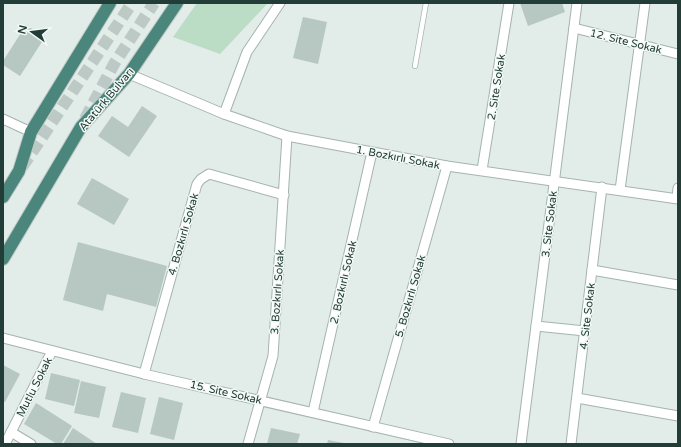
<svg xmlns="http://www.w3.org/2000/svg" width="681" height="447" font-family="'Varela Round',sans-serif">
	<style>
		.green { fill: #bbddc6 }
		.building { fill: #b7c7c1 }
		.lines { fill: none; stroke-linecap: round; stroke-linejoin: round }
		.trunk-tunnel { stroke: #bcc9c5; stroke-width: 12; stroke-dasharray: 12 6; stroke-linecap: butt }
		.service-casing { stroke: #a5b4af; stroke-width: 6 }
		.minor-casing { stroke: #a5b4af; stroke-width: 11 }
		.trunk-casing { stroke: #c1c9c7; stroke-width: 14 }
		.service { stroke: #fff; stroke-width: 4.5 }
		.minor { stroke: #fff; stroke-width: 9 }
		.trunk { stroke: #4a867b; stroke-width: 12 }
		.labels { text-anchor: middle; stroke-width: 3; stroke-linejoin: round; paint-order: stroke }
		.street-label { font-size: 11px; fill: #223d37; stroke: #f3f9f6 }
	</style>
	<rect width="100%" height="100%" fill="#e2ece8"/>
	<path class="green" d="M197,3H268L220,54L173,37Z"/>
	<g class="building">
		<path d="M520,3H562L565,12L528,26Z"/>
		<path d="M303,17L327,22L318,64L293,58Z"/>
		<path d="M26,25L45,37L20,76L3,65V61Z"/>
		<path d="M142,106L157,116L129,157L98,136L112,116L128,127Z"/>
		<path d="M92,178L129,199L114,225L77,204Z"/>
		<path d="M78,242L167,266L156,307L107,294L103,311L63,300Z"/>
		<path d="M3,365L20,374L5,402L3,401Z"/>
		<path d="M51,373L80,380L74,406L45,399Z"/>
		<path d="M81,381L106,387L99,418L74,413Z"/>
		<path d="M121,392L146,398L138,433L112,427Z"/>
		<path d="M159,397L183,403L174,440L150,434Z"/>
		<path d="M36,403L72,426L61,444H57L24,424Z"/>
		<path d="M73,428L97,444H63Z"/>
		<path d="M271,428L300,434L297,444H267Z"/>
		<path d="M328,440L344,443V444H327Z"/>
	</g>
	<g class="lines">
		<g class="trunk-tunnel">
			<path d="M85,119L114,64L154,3"/>
			<path d="M22,167L132,3"/>
		</g>
		<defs>
			<path id="service" d="M415,66L426,3"/>
			<g id="minor">
				<path d="M574,28L678,54"/>
				<path d="M129,74L224,114L287,136L447,166L678,199"/>
				<path d="M224,114L247,52L280,3"/>
				<path d="M3,119L31,132"/>
				<path d="M482,170L509,3"/>
				<path d="M620,190L645,3"/>
				<path d="M677,198L678,188"/>
				<path d="M592,270L678,285"/>
				<path d="M536,326L585,331"/>
				<path d="M3,338L144,374L449,444"/>
				<path d="M144,374L197,184L201,179L209,174L284,195"/>
				<path d="M577,398L678,416"/>
				<path d="M313,412L372,152"/>
				<path d="M373,427L447,166"/>
				<path d="M11,432L31,444"/>
				<path d="M5,444L52,351"/>
				<path d="M248,444L273,356L287,136"/>
				<path d="M521,444L577,3"/>
				<path d="M571,444L602,187"/>
			</g>
			<g id="trunk">
				<path d="M3,197L19,171L31,132L110,3"/>
				<path d="M3,259L81,127L129,74L177,3"/>
			</g>
		</defs>
		<use href="#service" class="service-casing"/>
		<use href="#minor" class="minor-casing"/>
		<use href="#trunk" class="trunk-casing"/>
		<use href="#service" class="service"/>
		<use href="#minor" class="minor"/>
		<use href="#trunk" class="trunk"/>
	</g>
	<g class="labels">
		<g class="street-label">
			<text transform="translate(626 41) rotate(14)" y="4">12. Site Sokak</text>
			<text transform="translate(496 87) rotate(-81)" y="4">2. Site Sokak</text>
			<text transform="translate(106 99) rotate(-50)" y="4">Atatürk Bulvarı</text>
			<text transform="translate(398 157) rotate(11)" y="4">1. Bozkırlı Sokak</text>
			<text transform="translate(549 224) rotate(-83)" y="4">3. Site Sokak</text>
			<text transform="translate(183 234) rotate(-74)" y="4">4. Bozkırlı Sokak</text>
			<text transform="translate(343 282) rotate(-77)" y="4">2. Bozkırlı Sokak</text>
			<text transform="translate(277 292) rotate(-86)" y="4">3. Bozkırlı Sokak</text>
			<text transform="translate(410 296) rotate(-74)" y="4">5. Bozkırlı Sokak</text>
			<text transform="translate(587 316) rotate(-83)" y="4">4. Site Sokak</text>
			<text transform="translate(34 387) rotate(-63)" y="4">Mutlu Sokak</text>
			<text transform="translate(226 392) rotate(13)" y="4">15. Site Sokak</text>
		</g>
	</g>
	<rect width="681" height="447" fill="none" stroke="#223d37" stroke-width="8"/>
	<g transform="translate(32 32) rotate(284)" stroke="#f3f9f6" stroke-width="3" paint-order="stroke">
	<path d="M0-3L7 15L0 10L-7 15Z" fill="#223d37"/>
	<text y="-6" font-size="11" font-weight="bold" text-anchor="middle" fill="#223d37">N</text>
	</g>
</svg>
